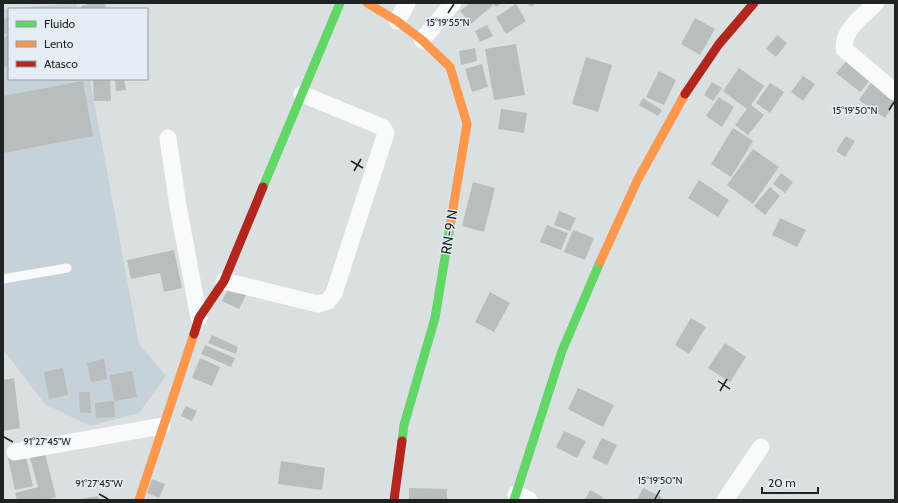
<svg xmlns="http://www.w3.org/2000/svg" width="898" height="503" font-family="Cabin,sans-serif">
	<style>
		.built { fill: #c5d2d8 }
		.building { fill: #b8bdbe }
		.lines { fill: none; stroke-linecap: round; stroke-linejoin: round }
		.lane { stroke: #f9fafb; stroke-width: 9 }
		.street { stroke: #f9fafb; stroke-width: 17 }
		.fast { stroke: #63d668; stroke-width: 9 }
		.slow { stroke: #ff974d; stroke-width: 9 }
		.jam { stroke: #b3261e; stroke-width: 9 }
		.ticks { fill: none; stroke: #1f2325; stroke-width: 1.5 }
		.labels { text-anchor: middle; stroke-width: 3; stroke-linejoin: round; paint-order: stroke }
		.street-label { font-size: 14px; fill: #1f2325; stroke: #e3eef3 }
		.ticks-label { font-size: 10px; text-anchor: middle; fill: #1f2325; stroke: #e3eef3; stroke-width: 3; stroke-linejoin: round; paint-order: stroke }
	</style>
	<rect width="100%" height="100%" fill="#dae0e2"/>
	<path class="built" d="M76,3L77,9H9V79H90L139,344L166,376L139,413L90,426L45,404L6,353L3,351V9Z"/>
	<g class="building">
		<path d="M91,3H105L106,9H82L81,6Z"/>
		<path d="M470,3H491L493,5L471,24L460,11Z"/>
		<path d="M493,3H502L496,7Z"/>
		<path d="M526,3H535L532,7Z"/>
		<path d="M516,4L526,21L506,34L496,17Z"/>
		<path d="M9,18V33L3,34V19Z"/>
		<path d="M695,18L715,29L700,55L681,44Z"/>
		<path d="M487,25L493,36L480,42L475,31Z"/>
		<path d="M777,35L787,43L776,57L766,49Z"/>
		<path d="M9,36V66L3,67V37Z"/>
		<path d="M516,44L525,95L494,100L485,49Z"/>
		<path d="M475,48L477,61L461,65L459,51Z"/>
		<path d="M586,57L612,65L598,112L572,104Z"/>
		<path d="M848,59L872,78L860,92L836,73Z"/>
		<path d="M482,64L488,87L472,92L465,69Z"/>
		<path d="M739,68L764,86L751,105L764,115L748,135L735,125L747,109L723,91Z"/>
		<path d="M659,71L676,80L664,105L646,97Z"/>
		<path d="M803,76L815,84L803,101L791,92Z"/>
		<path d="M93,79H110L111,101H94Z"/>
		<path d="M115,79H124L126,90L116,91Z"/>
		<path d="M873,80L895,95V103L885,118L859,100Z"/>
		<path d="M83,81L93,136L3,153V96Z"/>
		<path d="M712,82L722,88L713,101L704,95Z"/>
		<path d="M770,83L784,92L770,113L756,103Z"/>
		<path d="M719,97L734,107L722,127L706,116Z"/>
		<path d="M643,98L662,110L658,116L639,105Z"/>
		<path d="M501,109L527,113L524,133L498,129Z"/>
		<path d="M733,128L753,141L731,177L711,164Z"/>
		<path d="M846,136L855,141L845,157L836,151Z"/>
		<path d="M753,149L779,167L753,204L727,185Z"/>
		<path d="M781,173L793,182L785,193L773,184Z"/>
		<path d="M699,180L729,200L718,217L688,198Z"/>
		<path d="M473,182L495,188L484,232L462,226Z"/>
		<path d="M770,187L780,196L765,215L754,206Z"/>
		<path d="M559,211L576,218L570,231L554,225Z"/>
		<path d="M780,218L806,230L797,247L772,235Z"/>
		<path d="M547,225L568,233L561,250L540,242Z"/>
		<path d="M573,230L594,238L585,260L564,252Z"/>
		<path d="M174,250L182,288L164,292L160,273L131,279L127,260Z"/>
		<path d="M230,285L247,293L239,309L222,301Z"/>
		<path d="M490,292L510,303L494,332L475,322Z"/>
		<path d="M691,318L706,327L689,354L675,345Z"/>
		<path d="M212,335L238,347L236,354L208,343Z"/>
		<path d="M725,343L746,357L730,382L708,368Z"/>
		<path d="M205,345L235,358L231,367L201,354Z"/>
		<path d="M200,358L220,367L212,386L192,378Z"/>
		<path d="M104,359L107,379L91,382L87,363Z"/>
		<path d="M63,368L68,395L49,399L44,372Z"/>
		<path d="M132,371L137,397L114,401L110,375Z"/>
		<path d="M14,378L20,428L3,431V380Z"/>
		<path d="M578,388L614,405L603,427L568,409Z"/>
		<path d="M79,392H90L91,413H80Z"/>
		<path d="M114,401L115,417L96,418L95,403Z"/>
		<path d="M186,406L197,411L192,421L181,416Z"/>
		<path d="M564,431L586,441L577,458L556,447Z"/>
		<path d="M602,438L617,445L607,465L592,458Z"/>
		<path d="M44,450L56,497L45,500H17L15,493L38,487L29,454Z"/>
		<path d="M25,453L33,486L15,490L8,458Z"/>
		<path d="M281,461L325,468L322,490L278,484Z"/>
		<path d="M152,479L165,484L159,498L147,493Z"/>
		<path d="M409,488L447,489V500H409Z"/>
		<path d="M643,488L662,497L660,500H637Z"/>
		<path d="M590,490L603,497L601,500H585Z"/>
		<path d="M98,496L99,500H82V499Z"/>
	</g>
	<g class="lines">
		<path class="lane" d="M3,279L67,268"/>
		<g class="street">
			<path d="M876,3C863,16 843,29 844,49L895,92"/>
			<path d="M397,21L407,3"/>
			<path d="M422,40L453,3"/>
			<path d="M168,138L178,206L199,318"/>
			<path d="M224,281L318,304L328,301L334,293L386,133L382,127L302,94"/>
			<path d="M15,452L162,426"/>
			<path d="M516,494L529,500"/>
			<path d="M725,500L761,447"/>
		</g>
		<g class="fast">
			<path d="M263,187L340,3"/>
			<path d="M402,441L404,425L435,318L450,227"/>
			<path d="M514,500L562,351L600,262"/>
		</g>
		<g class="slow">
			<path d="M367,3L397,21L422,40L450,67L467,124L450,227"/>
			<path d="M600,262L638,179L685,94"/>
			<path d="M139,500L194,334"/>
		</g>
		<g class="jam">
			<path d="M685,94L719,44L754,3"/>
			<path d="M194,334L199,318L224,281L263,187"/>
			<path d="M394,500L402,441"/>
		</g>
	</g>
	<path class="ticks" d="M448,13L454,4M889,110L894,102M351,161L363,168M354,171L361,159M718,381L730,389M720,391L727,379M4,437L13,442M99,494L108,499M655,499L660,490"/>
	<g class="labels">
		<g class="street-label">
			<text transform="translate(449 232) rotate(-81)" y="5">RN-9 N</text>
		</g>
	</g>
	<g class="ticks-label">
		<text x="448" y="26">15°19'55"N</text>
		<text x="855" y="114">15°19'50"N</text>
		<text x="47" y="445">91°27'45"W</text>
		<text x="660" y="484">15°19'50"N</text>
		<text x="99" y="487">91°27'45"W</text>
	</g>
	<rect width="898" height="503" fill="none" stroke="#1f2325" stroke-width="8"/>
	<rect x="8" y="8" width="140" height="72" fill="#e3eef3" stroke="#959da1"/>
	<rect x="16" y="21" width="20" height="6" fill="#63d668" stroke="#959da1"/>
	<text x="44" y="28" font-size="12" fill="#1f2325">Fluido</text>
	<rect x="16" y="41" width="20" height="6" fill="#ff974d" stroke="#959da1"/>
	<text x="44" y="48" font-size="12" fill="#1f2325">Lento</text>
	<rect x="16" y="61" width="20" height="6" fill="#b3261e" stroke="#959da1"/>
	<text x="44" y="68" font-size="12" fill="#1f2325">Atasco</text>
	<path d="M762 487v6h56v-6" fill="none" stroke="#1f2325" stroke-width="2"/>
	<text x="768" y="487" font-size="12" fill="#1f2325" stroke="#e3eef3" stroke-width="3" paint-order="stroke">20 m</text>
</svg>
